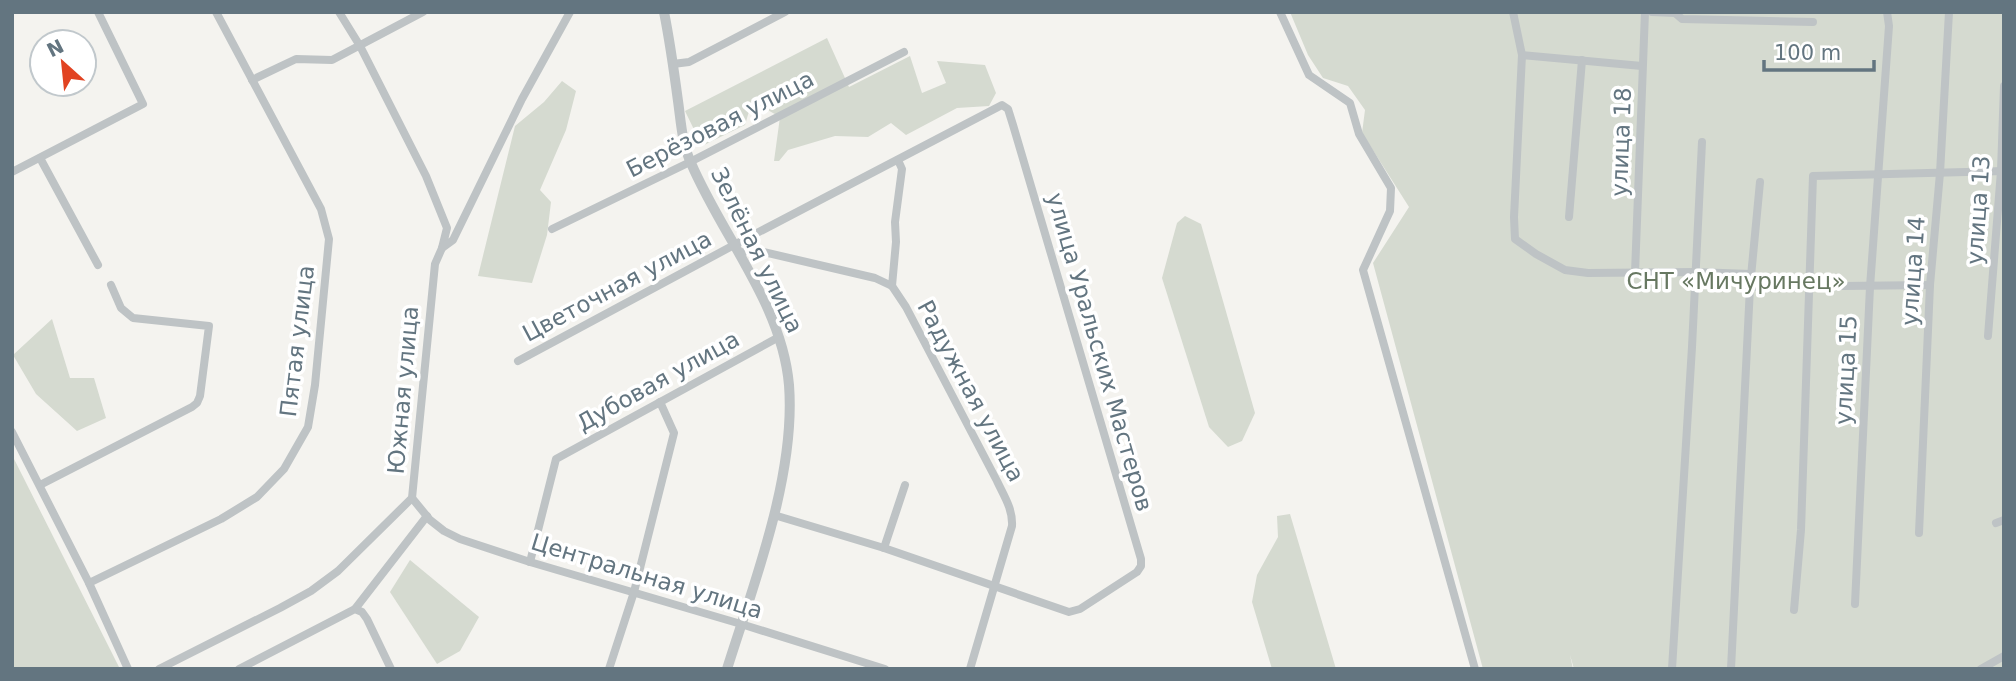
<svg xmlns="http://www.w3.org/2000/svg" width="2016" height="681" font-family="'DejaVu Sans',sans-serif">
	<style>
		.green { fill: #d5dad0 }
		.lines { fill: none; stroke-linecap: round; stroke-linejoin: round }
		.minor { stroke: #bec3c5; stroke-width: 8 }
		.tertiary { stroke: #bec3c5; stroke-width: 10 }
		.labels { text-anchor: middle; stroke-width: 7; stroke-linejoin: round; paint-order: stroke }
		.street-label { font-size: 23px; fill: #637580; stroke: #fff }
		.park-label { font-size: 23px; fill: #677861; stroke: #fff }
	</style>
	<rect width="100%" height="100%" fill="#f4f3ef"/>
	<g class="green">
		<path d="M1290,12H2004V669H1574L1570,655L1573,669H1483L1373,263L1409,207L1362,133L1365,110L1348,86L1323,78L1308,55Z"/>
		<path d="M827,38L849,87L910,56L922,93L946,83L937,61L985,65L996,93L989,106L957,108L906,135L891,123L868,137L835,136L788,150L779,161H774L780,117L752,101L745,125L702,146L685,111Z"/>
		<path d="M562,81L576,91L566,130L540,190L551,202L547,235L532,283L478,276L515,126L544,102Z"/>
		<path d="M1185,216L1201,224L1255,413L1242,441L1228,447L1209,427L1162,278L1177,223Z"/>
		<path d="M52,319L70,378H94L106,418L77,431L36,394L13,355Z"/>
		<path d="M12,455L120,669H12Z"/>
		<path d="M1290,514L1336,669H1272L1252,602L1257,575L1278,537L1277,516Z"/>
		<path d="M410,560L479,617L460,651L437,664L390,592Z"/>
	</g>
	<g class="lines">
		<g class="minor">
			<path d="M339,12L360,46L426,176L447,228L442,248"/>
			<path d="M1280,12L1309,75L1350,103L1359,134L1391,188L1390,211L1363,270L1475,669"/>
			<path d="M1513,12L1522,55L1514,217L1515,239L1536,254L1565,270L1588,273L1695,272L1751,274"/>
			<path d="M1652,12L1675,13L1682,19L1813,22"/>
			<path d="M1522,55L1642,66"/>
			<path d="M673,64L689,62L785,12"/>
			<path d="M252,80L296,59L332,60L423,12"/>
			<path d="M40,158L98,265"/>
			<path d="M12,172L143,104L98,12"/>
			<path d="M1569,217L1582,60"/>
			<path d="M552,229L690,162L904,52"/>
			<path d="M739,254L751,249L875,278L892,286L906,307L997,481C1004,496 1013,509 1012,526L970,669"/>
			<path d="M1635,273L1645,12"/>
			<path d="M892,286L896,242L895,222L902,169L898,160"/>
			<path d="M1750,287L1930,285"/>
			<path d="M1988,336L2001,171L2004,86"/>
			<path d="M518,361L734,245L1002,105L1008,109L1013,125L1141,559V566L1137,572L1080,609L1069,612L884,548L774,515"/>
			<path d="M12,432L89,583L128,669"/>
			<path d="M40,485L192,407L197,403L200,396L209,326L133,318L121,308L111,285"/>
			<path d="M412,498L430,520L444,531L460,539L530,562L741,624L885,669"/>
			<path d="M1996,523L2004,520"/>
			<path d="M1919,533L1930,285L1940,173L1949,12"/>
			<path d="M884,548L905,485"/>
			<path d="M530,562L556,459L779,337"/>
			<path d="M89,583L221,519L257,497L284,469L308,427L315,385L329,239L321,209L216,12"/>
			<path d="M1855,604L1870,287L1889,26L1887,12"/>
			<path d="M355,609L427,516"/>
			<path d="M1794,610L1801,530L1813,176L2004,171"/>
			<path d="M159,669L280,608L311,591L338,571L412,498L435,264L442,248L453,240L522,99L570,12"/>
			<path d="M239,669L355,609L362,612L367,619L391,669"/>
			<path d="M609,669L634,592L674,433L660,402"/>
			<path d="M1672,669L1692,347L1702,142"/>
			<path d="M1731,669L1750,287L1760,182"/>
			<path d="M1981,669L2004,656"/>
		</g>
		<path class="tertiary" d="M664,12C670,42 674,71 678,101C681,122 682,144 691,163C722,236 782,304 789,385C796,475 754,583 727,669"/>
	</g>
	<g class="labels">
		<g class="street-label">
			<text transform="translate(720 124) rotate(-27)" y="8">Берёзовая улица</text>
			<text transform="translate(1621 142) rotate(-88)" y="8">улица 18</text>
			<text transform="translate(1978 210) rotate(-86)" y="8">улица 13</text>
			<text transform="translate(757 250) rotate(64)" y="8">Зелёная улица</text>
			<text transform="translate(1913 271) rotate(-86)" y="8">улица 14</text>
			<text transform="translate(617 286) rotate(-28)" y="8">Цветочная улица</text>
			<text transform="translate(297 341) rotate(-83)" y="8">Пятая улица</text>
			<text transform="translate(1100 352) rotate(74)" y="8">улица Уральских Мастеров</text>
			<text transform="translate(1846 370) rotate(-87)" y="8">улица 15</text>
			<text transform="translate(658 381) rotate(-29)" y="8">Дубовая улица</text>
			<text transform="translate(403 390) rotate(-85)" y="8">Южная улица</text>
			<text transform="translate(971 391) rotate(62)" y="8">Радужная улица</text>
			<text transform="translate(647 576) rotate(17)" y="8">Центральная улица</text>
		</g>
		<g class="park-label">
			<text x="1736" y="289">СНТ «Мичуринец»</text>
		</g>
	</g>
	<rect width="2016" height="681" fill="none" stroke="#637580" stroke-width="28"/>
	<g transform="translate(63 63) rotate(333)"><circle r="33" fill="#ffffff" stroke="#c1c8cc" stroke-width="2"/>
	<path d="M0-5L12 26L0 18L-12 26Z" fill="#e14322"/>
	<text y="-10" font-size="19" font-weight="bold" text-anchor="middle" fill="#637580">N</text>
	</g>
	<path d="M1764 60v10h110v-10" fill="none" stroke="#637580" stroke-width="3.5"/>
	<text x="1774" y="60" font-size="21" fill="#637580" stroke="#ffffff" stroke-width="5" paint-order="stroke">100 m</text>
</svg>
